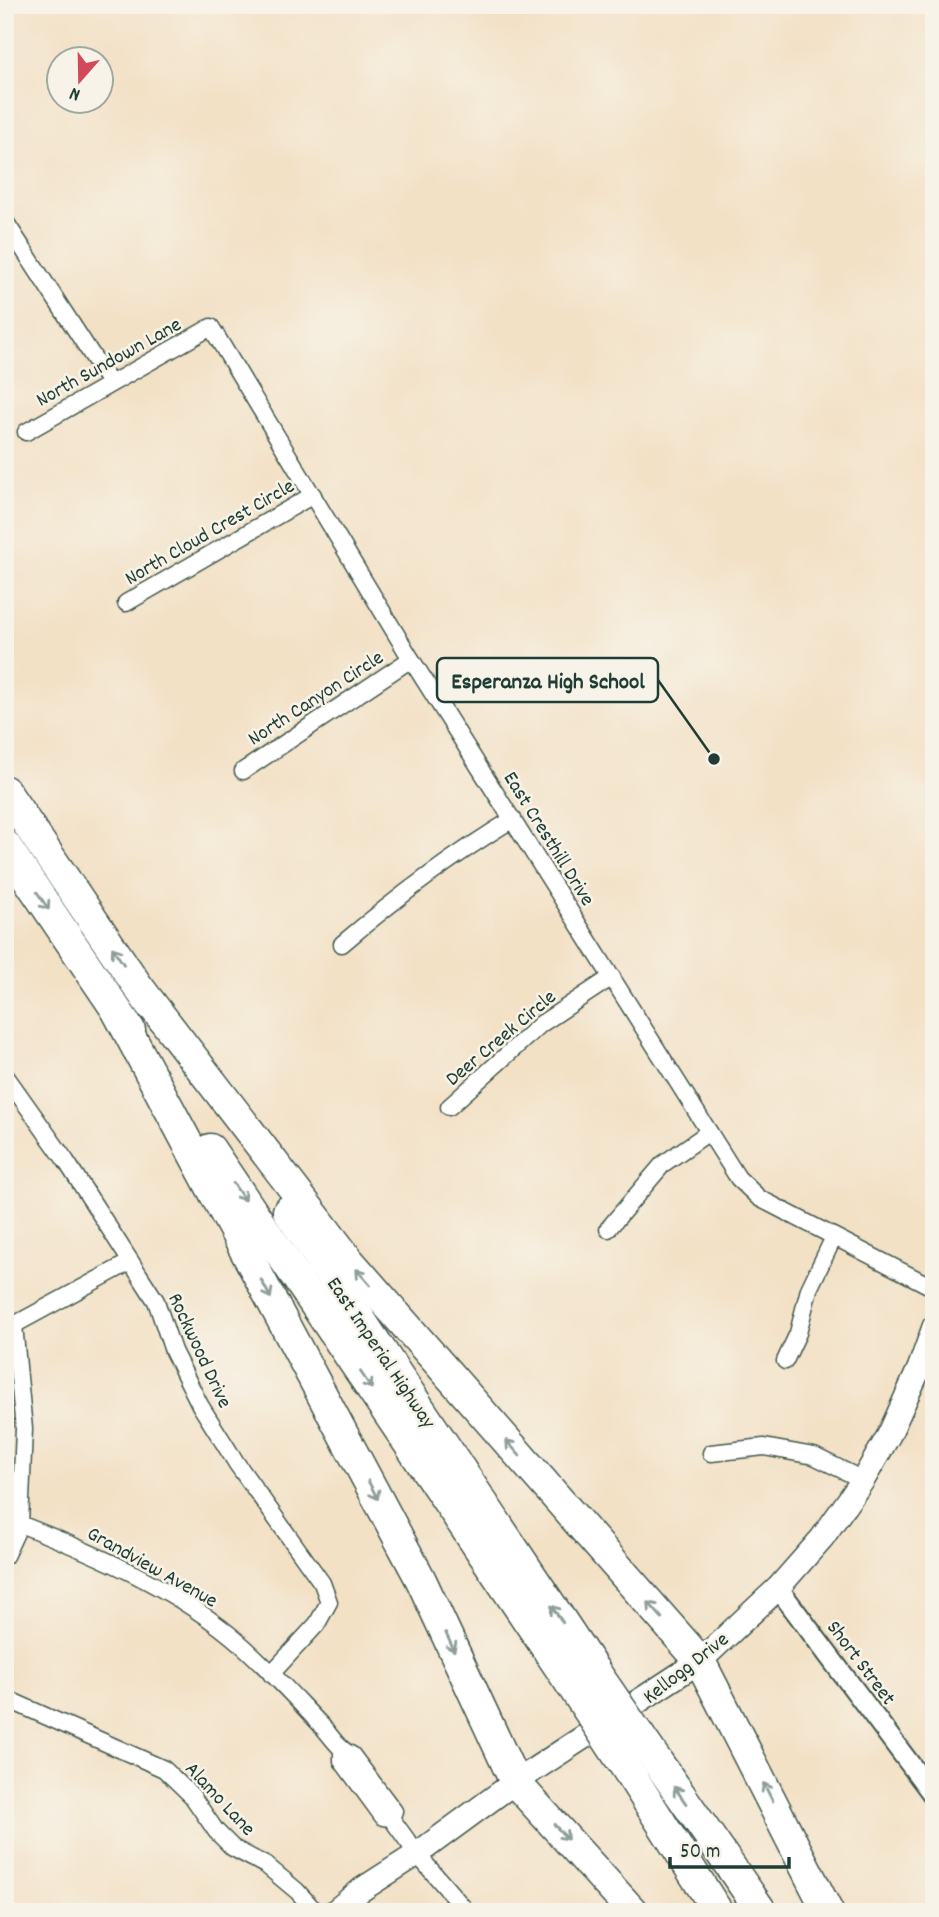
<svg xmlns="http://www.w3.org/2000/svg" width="939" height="1917" font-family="Dekko,sans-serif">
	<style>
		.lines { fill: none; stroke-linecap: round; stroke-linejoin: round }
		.stream { stroke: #5dc7d8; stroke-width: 4.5 }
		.minor-casing { stroke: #3f564a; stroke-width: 19 }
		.tertiary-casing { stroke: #3f564a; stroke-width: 23 }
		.secondary-casing { stroke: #3f564a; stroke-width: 26 }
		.motorway-casing { stroke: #3f564a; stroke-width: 33 }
		.minor { stroke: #fff; stroke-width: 16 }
		.tertiary { stroke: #fff; stroke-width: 19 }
		.secondary { stroke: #fff; stroke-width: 23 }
		.motorway { stroke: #fff; stroke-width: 30 }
		.motorway-bridge-casing { stroke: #3f564a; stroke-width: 33; stroke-linecap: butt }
		.motorway-bridge { stroke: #fff; stroke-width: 30 }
		.oneway { stroke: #8f9e9a }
		.labels { text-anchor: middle; stroke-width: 5; stroke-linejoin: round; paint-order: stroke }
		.street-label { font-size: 21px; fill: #1f3d34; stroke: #f7f3e8 }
		.leader { fill: none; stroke: #1f3d34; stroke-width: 2.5 }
		.callout-dot { fill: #1f3d34; stroke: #f7f3e8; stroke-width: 2.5 }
		.callout { fill: #f7f3e8; stroke: #1f3d34; stroke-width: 2.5 }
		.callout-label { font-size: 23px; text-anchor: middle; font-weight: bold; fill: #1f3d34 }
	</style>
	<rect width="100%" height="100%" fill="#f7f3e8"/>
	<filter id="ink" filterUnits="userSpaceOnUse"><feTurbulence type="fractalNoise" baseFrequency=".0143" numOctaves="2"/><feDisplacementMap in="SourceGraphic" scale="14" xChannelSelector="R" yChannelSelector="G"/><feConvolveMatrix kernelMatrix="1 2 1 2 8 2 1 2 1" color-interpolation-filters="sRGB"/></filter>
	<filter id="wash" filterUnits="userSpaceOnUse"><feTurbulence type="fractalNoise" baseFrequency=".00686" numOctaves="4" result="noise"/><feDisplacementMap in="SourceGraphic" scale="28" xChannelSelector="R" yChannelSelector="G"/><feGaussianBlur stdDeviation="1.57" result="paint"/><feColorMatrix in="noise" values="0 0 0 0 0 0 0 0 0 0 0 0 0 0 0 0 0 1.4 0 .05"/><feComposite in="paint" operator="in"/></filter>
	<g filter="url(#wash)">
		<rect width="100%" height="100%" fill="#f3e1c6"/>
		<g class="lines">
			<path class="stream" d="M930,1718L934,1717"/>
		</g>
	</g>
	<g filter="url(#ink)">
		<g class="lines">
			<defs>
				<g id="minor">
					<path d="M5,221L110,383"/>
					<path d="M26,432L211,327L411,659L738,1178L759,1198L934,1288"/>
					<path d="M126,603L313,495"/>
					<path d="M243,771L411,659"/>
					<path d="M342,944C396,898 452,856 513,819"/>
					<path d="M5,1075L66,1161L156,1301L173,1351L200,1405L237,1464L322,1583L329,1602L317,1624L271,1674"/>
					<path d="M449,1107L541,1024L612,977"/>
					<path d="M608,1229L663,1164L709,1132"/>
					<path d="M5,1327L14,1325L130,1262"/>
					<path d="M785,1361L798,1333L809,1289L834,1237"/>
					<path d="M711,1453L764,1447L814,1456L863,1480"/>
					<path d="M20,1524C98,1555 180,1590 243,1646C271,1671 296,1699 322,1726C332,1737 338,1749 352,1755L394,1811L391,1818"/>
					<path d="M5,1556L20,1524L24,1429L14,1325"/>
					<path d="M5,1698L164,1769L192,1796L216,1831L233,1848L267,1866L297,1891L316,1912"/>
					<path d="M342,1751V1761L383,1817L391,1818L417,1854L467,1912"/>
				</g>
				<path id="tertiary" d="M778,1588L934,1796"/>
				<path id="secondary" d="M334,1912L361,1890L417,1854L515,1782L700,1661L778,1588L822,1538L863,1480L889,1435L919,1369L934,1327"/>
				<g id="motorway">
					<path d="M5,791L150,1004"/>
					<path d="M5,845L130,1030"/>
					<path d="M140,989L350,1262L700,1661L828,1912"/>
					<path d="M118,1013L421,1580L515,1782L633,1912"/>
					<path d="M210,1149L572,1686"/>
					<path d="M288,1211L595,1671"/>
					<path d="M657,1761L762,1912"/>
					<path d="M632,1777L718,1912"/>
				</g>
			</defs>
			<use href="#minor" class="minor-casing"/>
			<use href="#tertiary" class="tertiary-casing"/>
			<use href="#secondary" class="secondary-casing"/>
			<use href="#motorway" class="motorway-casing"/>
			<use href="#minor" class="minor"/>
			<use href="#tertiary" class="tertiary"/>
			<use href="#secondary" class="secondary"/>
			<use href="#motorway" class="motorway"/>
			<defs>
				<g id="motorway-bridge">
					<path d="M595,1671L657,1761"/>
					<path d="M572,1686L632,1777"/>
				</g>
			</defs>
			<use href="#motorway-bridge" class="motorway-bridge-casing"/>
			<use href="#motorway-bridge" class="motorway-bridge"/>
		</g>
		<defs><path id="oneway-shaft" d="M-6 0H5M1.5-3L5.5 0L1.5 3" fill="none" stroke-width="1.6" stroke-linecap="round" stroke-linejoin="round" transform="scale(1.75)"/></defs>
		<g class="oneway">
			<use href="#oneway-shaft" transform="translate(43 901) rotate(56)"/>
			<use href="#oneway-shaft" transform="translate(118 956) rotate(-124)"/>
			<use href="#oneway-shaft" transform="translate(239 1192) rotate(56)"/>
			<use href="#oneway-shaft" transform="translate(363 1277) rotate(-131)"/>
			<use href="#oneway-shaft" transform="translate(266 1289) rotate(62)"/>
			<use href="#oneway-shaft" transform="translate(366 1380) rotate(56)"/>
			<use href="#oneway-shaft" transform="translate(513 1448) rotate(-131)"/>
			<use href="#oneway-shaft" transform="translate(373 1490) rotate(62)"/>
			<use href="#oneway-shaft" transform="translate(655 1610) rotate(-131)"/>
			<use href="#oneway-shaft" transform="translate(557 1614) rotate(-124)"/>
			<use href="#oneway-shaft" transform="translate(450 1642) rotate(65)"/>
			<use href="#oneway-shaft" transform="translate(768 1792) rotate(-117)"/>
			<use href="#oneway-shaft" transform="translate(680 1795) rotate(-125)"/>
			<use href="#oneway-shaft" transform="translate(561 1832) rotate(48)"/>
		</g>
	</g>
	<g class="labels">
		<g class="street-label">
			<text transform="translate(108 361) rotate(-29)" y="7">North Sundown Lane</text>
			<text transform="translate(209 531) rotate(-30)" y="7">North Cloud Crest Circle</text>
			<text transform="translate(315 697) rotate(-33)" y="7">North Canyon Circle</text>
			<text transform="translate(550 838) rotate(58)" y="7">East Cresthill Drive</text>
			<text transform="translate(500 1037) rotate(-40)" y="7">Deer Creek Circle</text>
			<text transform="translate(201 1350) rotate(65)" y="7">Rockwood Drive</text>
			<text transform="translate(382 1352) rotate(56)" y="7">East Imperial Highway</text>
			<text transform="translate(153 1566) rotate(29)" y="7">Grandview Avenue</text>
			<text transform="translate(862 1662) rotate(53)" y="7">Short Street</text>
			<text transform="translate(685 1667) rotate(-38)" y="7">Kellogg Drive</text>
			<text transform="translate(221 1798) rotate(47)" y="7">Alamo Lane</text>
		</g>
	</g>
	<path class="leader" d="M714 759L658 680"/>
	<circle class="callout-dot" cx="714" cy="759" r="7"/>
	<rect class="callout" x="437" y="658" width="221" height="44" rx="7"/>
	<g class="callout-label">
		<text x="548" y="688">Esperanza High School</text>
	</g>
	<rect width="939" height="1917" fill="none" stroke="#f7f3e8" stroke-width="28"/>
	<g transform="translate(80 80) rotate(200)"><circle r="33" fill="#f7f3e8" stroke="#a1aaa0" stroke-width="2"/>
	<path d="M0-5L12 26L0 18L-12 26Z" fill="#d1495b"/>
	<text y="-10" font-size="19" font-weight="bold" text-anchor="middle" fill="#1f3d34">N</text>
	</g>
	<path d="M670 1857v10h119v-10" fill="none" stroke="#1f3d34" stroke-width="3.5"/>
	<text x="680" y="1857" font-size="21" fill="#1f3d34" stroke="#f7f3e8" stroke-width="5" paint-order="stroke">50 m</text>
</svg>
